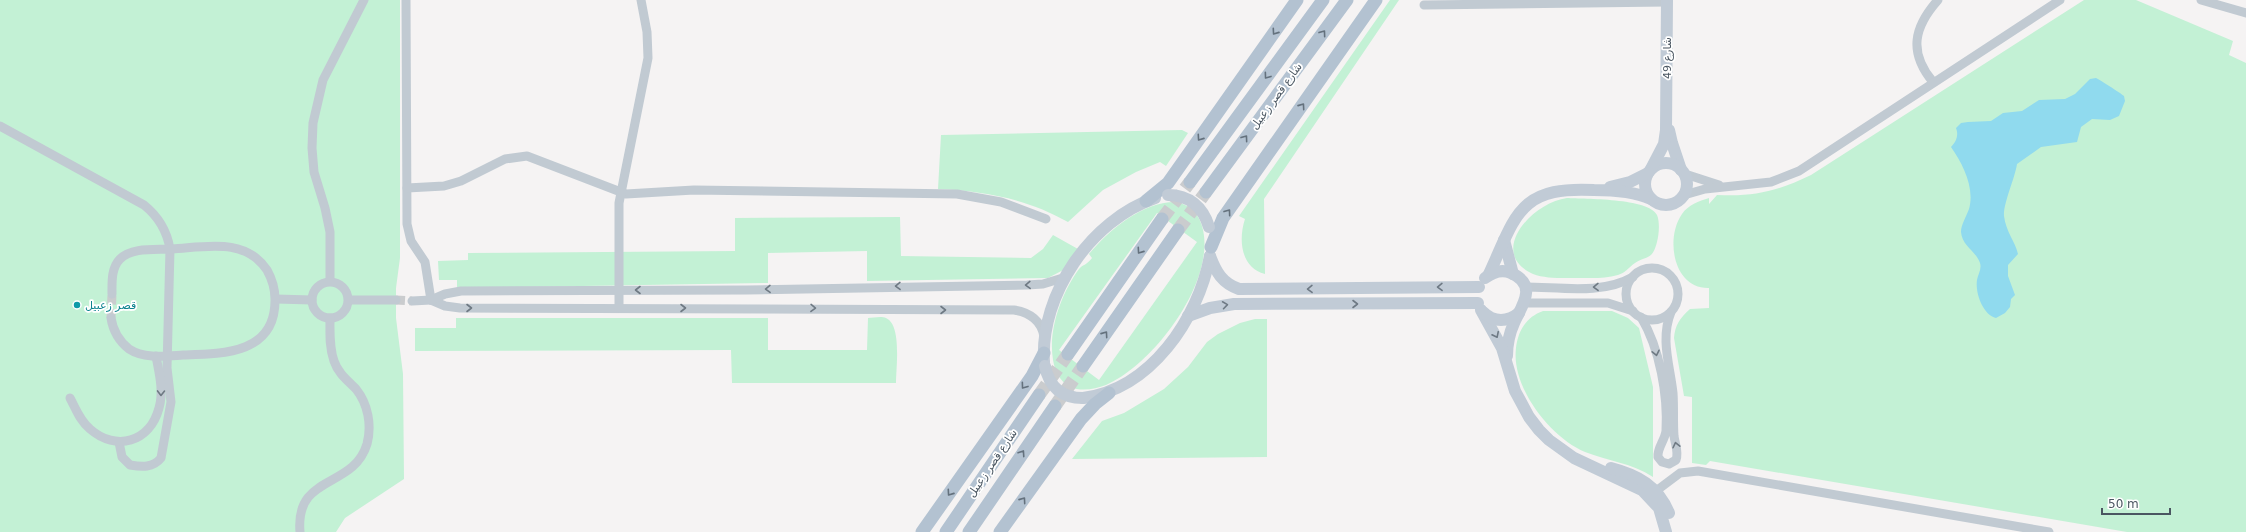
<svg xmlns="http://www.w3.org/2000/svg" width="2246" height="532" font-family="'DejaVu Sans','Noto Naskh Arabic',sans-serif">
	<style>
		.green { fill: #c3f1d5; fill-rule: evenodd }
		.water { fill: #90daee }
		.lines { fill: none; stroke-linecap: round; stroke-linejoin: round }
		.street-tunnel { stroke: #caccce; stroke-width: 9; stroke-dasharray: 9 4.5; stroke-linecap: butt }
		.primary-tunnel { stroke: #caccce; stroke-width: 13; stroke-dasharray: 13 6; stroke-linecap: butt }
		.street { stroke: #c1cad2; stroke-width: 9 }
		.secondary { stroke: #c1cbd6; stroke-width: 12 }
		.primary { stroke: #b3c2d1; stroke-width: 13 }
		.secondary-bridge { stroke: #c1cbd6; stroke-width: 12 }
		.oneway { stroke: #64717d }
		.oneway2 { stroke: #6e7983 }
		.oneway3 { stroke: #6e7984 }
		.culture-dot { fill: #0f9aa8; stroke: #fff; stroke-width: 1.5 }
		.labels { text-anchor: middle; stroke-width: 3.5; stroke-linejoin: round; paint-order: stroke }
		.street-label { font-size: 11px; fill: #4a5661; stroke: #fff }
		.culture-label { font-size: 11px; fill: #0d838f; stroke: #fff; text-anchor: start }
	</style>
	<rect width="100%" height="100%" fill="#f5f3f3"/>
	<g class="green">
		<path d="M0,0H400V258L396,288V318L403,374L404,479L345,518L336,532H0Z"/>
		<path d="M1390,0H1399L1264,199L1265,274C1241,268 1238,240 1245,219L1239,216Z"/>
		<path d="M2084,0H2136L2233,41L2229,55L2246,63V532H2127L1710,461L1706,465L1692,463V397L1684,396L1674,338C1675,325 1680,318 1690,309L1709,308V288C1673,289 1665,238 1682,214C1688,205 1699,201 1709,198V204L1717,195C1755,197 1778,191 1811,175Z"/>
		<path d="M1182,130L1188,133L1166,166L1160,162L1136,172L1103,190L1068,222C1028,199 984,191 938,189L941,135Z"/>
		<path d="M1567,198C1584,199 1649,198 1657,215C1660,222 1659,235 1657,242C1652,261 1647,255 1635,263C1628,268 1625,273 1618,275C1605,279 1591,278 1578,278C1564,278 1546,279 1533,274C1487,253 1531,203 1567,198Z"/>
		<path d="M1175,202C1189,204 1198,213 1202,226C1218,280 1153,365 1106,385C1095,389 1082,392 1070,387C1060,381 1055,372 1053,360C1048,330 1061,294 1079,269C1082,265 1087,265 1092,258L1089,254C1109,230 1142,202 1175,202ZM1157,213L1197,242L1099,380L1059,350Z"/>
		<path d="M900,217L901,256L1031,258L1043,249L1053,235L1078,249L1067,268L1048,278L867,281V251L768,253V283L457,288V280H439L438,261L468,260V253L735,251V218Z"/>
		<path d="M1543,311H1612L1628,318L1639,328L1653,387V477C1632,463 1608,461 1585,452C1550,437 1511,387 1516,348C1518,331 1526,317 1543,311Z"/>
		<path d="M456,318H768V350H867L868,318C873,318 881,316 886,318C902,325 896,368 896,383H732L731,350L415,351V328H456Z"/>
		<path d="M1255,319H1267V457L1072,459L1102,421L1124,413L1164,389L1188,367L1207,342L1218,334L1240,323Z"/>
	</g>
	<path class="water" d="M2096,78C2097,78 2122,94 2124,96L2125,101L2119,116L2110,120L2092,119L2081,127L2077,142L2041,147L2017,164C2015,178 2003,204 2004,216C2006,232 2015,241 2018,254L2008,265V276L2015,295L2011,299L2010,307L2005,313L1996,318C1983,315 1975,293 1977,280C1978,274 1982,269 1980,263C1976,251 1962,246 1961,232C1961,225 1966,217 1969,209C1975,188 1963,164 1951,147C1956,142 1959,135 1956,128L1961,123L1968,122L1991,121L2003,113L2022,111L2039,100L2065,99L2075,94L2090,79Z"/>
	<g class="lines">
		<g class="street-tunnel">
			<path d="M396,300L412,301"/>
			<path d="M111,318L112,294"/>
		</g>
		<g class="primary-tunnel">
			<path d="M1162,219L1190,182"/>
			<path d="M1178,230L1206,192"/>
			<path d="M1039,395L1068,354"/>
			<path d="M1055,406L1083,366"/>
		</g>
		<g class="street">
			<path d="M406,0L407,224L411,241L425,262L431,300"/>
			<path d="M2201,0L2246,13"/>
			<path d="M1424,5L1667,2"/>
			<path d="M1933,82C1908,52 1914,27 1938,0"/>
			<path d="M0,126L144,205C159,217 167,231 170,249L167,368L171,402L161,458C153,468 142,467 130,465L122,457L119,442"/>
			<path d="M1685,174L1719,185"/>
			<path d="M407,188L444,186L461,181L505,159L527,156L626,194L694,190L957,194L1001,202L1046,219"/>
			<path d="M1684,195L1705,189L1771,182L1799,171L2060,0"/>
			<circle cx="1652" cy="294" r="26"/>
			<path d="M330,281V232L325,208L314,172L312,148L313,123L323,80L364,0"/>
			<circle cx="330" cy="300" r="18"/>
			<path d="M1525,287C1559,287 1602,295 1633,277"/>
			<path d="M276,299L312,300"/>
			<path d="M349,300H396"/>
			<path d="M431,300L445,306L460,308L1014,310C1029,312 1042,321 1044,337"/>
			<path d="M412,301L431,300L445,294L461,291L747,290L1027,285L1043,284L1066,277"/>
			<path d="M1525,303H1608L1633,311"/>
			<path d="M619,308V203L648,58L647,32L641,0"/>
			<path d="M1641,317C1660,349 1668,395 1666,431C1665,440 1657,448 1658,457L1662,462L1669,464L1676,460C1679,452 1675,444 1674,436C1673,422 1674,407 1673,393C1670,365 1660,339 1671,312"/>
			<path d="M111,318C113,331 119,341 129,349C144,359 166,356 183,355C223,354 276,354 275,299C275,289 272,279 267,270C245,237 205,247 172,249C155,250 132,247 120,259C111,268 112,283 112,294"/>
			<path d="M70,398C76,409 80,421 90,429C116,452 150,442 159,408C164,391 159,373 156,356"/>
			<path d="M1652,494L1680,473L1698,471L2049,532"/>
			<path d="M300,532C295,473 353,490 367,444C372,425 368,404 356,389C347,380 338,373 334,361C329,347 330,332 330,318"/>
		</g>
		<g class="secondary">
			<path d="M1669,130L1672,143L1681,170"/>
			<circle cx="1666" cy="184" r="21"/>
			<path d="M1651,169L1664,144L1666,130L1667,0"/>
			<path d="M1610,187L1630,182L1648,173"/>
			<path d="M1504,240L1513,274"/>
			<path d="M1210,256C1216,272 1222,283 1239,289L1479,287"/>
			<path d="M1489,274C1516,216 1518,186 1594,190C1613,190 1633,191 1651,199"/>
			<path d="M1485,278C1493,272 1502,269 1511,273C1539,285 1521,307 1514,323C1509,334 1507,345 1507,356"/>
			<path d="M1481,310L1502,348L1515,391L1529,417L1539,430L1549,440L1574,458L1642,490L1659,508L1666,532"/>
			<path d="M1483,312C1494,323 1508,322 1519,313"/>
			<path d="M1188,316L1210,308L1234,304L1478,303"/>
			<path d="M1044,362C1040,294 1091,220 1155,198"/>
			<path d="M1083,398C1151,389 1198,319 1210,256"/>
			<path d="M1611,468C1638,475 1658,486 1669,513"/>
		</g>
		<g class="primary">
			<path d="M1190,182L1323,0"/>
			<path d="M1206,192L1347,0"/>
			<path d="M1146,201L1168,183L1297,0"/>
			<path d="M1211,247L1223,218L1376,0"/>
			<path d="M1068,354L1162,219"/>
			<path d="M1083,366L1178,230"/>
			<path d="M922,532L1032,376L1044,353"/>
			<path d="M946,532L1039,395"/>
			<path d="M969,532L1055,406"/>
			<path d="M1000,532L1081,419L1095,404L1109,393"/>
		</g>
		<g class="secondary-bridge">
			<path d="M1168,195C1189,195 1203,207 1209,227"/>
			<path d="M1045,366C1049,387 1062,398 1083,398"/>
		</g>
	</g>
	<defs><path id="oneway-chevron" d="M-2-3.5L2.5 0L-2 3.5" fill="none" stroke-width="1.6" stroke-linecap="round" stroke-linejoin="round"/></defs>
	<g class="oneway">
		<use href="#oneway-chevron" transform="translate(1275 32) rotate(125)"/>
		<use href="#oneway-chevron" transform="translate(1323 33) rotate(-54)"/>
		<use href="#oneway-chevron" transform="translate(1267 76) rotate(126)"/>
		<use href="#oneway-chevron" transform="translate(1302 106) rotate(-55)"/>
		<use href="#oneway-chevron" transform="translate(1200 138) rotate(125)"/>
		<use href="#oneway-chevron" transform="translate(1245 138) rotate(-54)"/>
		<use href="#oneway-chevron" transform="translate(1228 212) rotate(-54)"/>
		<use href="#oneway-chevron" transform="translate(1140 251) rotate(125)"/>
		<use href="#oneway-chevron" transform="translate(1105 334) rotate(-55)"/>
		<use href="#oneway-chevron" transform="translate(1024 386) rotate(126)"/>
		<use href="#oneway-chevron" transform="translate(1022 453) rotate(-56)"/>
		<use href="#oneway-chevron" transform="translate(950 493) rotate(125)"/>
		<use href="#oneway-chevron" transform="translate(1023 500) rotate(-55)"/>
	</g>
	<g class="oneway2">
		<use href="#oneway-chevron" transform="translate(1028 285) rotate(178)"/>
		<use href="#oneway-chevron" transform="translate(898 286) rotate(179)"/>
		<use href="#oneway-chevron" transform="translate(1596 287) rotate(179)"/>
		<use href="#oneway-chevron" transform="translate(768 289) rotate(179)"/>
		<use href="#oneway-chevron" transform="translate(638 290) rotate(180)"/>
		<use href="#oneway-chevron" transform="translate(469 308)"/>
		<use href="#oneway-chevron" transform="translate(683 308)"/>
		<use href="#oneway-chevron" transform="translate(813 308) rotate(1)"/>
		<use href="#oneway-chevron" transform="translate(943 310)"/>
		<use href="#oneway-chevron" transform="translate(1656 353) rotate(78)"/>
		<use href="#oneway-chevron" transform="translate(161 393) rotate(91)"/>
		<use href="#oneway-chevron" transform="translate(1676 445) rotate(-103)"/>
	</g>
	<g class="oneway3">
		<use href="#oneway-chevron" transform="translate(1440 287) rotate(179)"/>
		<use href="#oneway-chevron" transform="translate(1310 289) rotate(179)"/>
		<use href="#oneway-chevron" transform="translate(1355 304)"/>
		<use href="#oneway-chevron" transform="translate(1225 305) rotate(-8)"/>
		<use href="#oneway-chevron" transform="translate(1496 335) rotate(64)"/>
	</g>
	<circle class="culture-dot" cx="77" cy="305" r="4"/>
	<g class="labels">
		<g class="street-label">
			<text transform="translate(1667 58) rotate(-90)" y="4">شارع 49</text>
			<text transform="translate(1276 96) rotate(-54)" y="4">شارع قصر زعبيل</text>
			<text transform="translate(992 463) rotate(-56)" y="4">شارع قصر زعبيل</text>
		</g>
		<g class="culture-label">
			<text x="85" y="309">قصر زعبيل</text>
		</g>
	</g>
	<path d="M2102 508v6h68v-6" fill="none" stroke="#4a5661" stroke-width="2"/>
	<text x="2108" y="508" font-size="12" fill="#4a5661" stroke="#ffffff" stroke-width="3" paint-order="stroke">50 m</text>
</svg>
